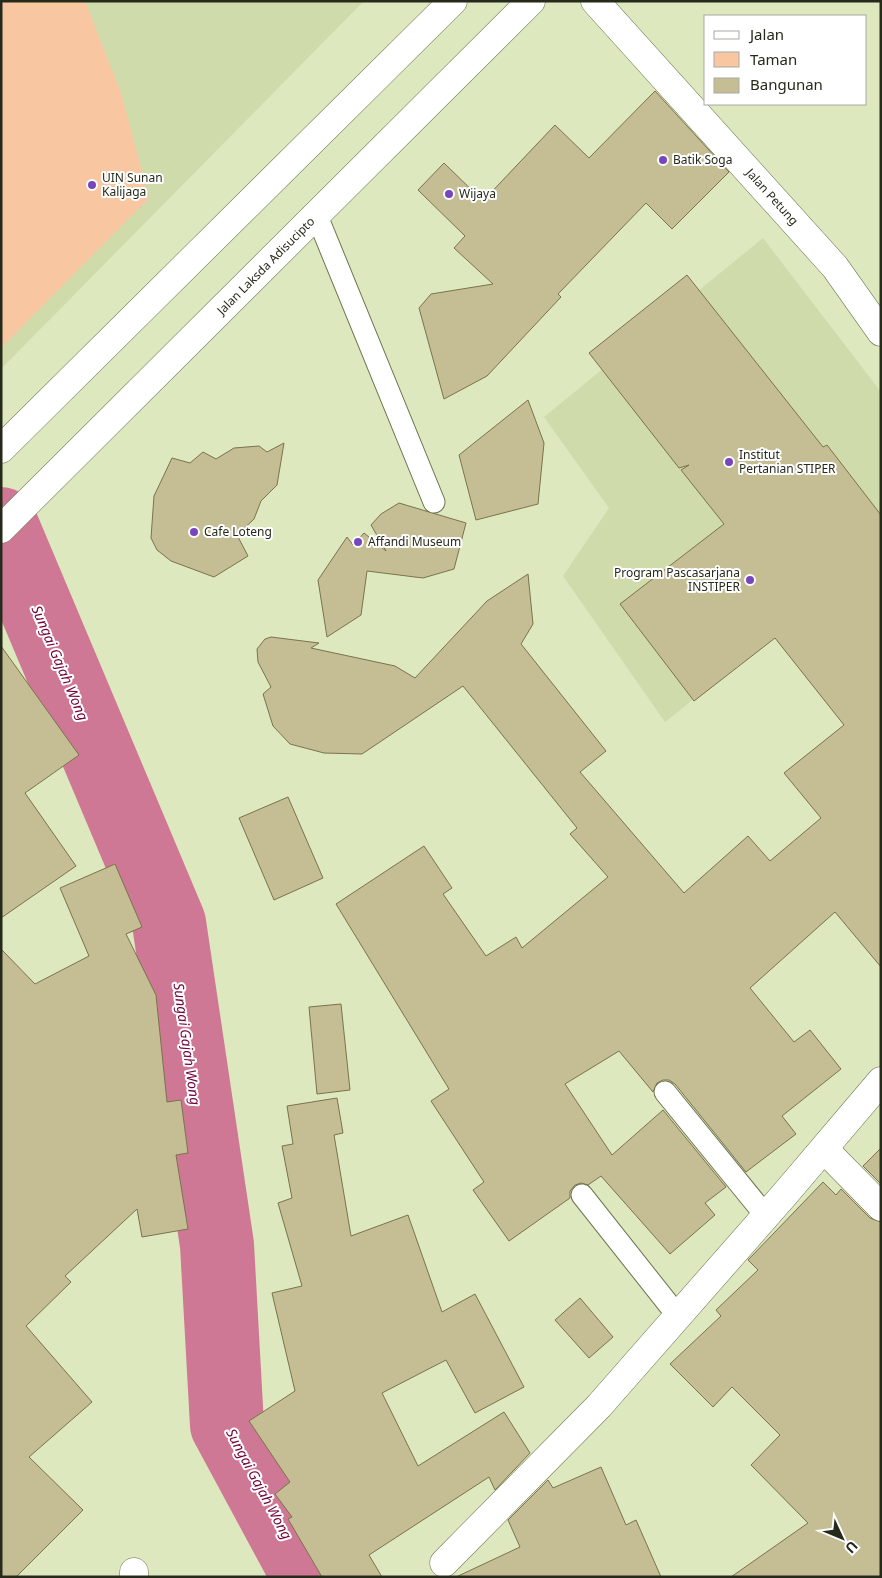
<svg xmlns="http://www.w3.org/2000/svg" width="882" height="1578" font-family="'Noto Sans',sans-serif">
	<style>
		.built { fill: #cfdbab }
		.green { fill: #f8c7a1 }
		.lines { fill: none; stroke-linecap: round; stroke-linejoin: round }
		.river { stroke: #ce7895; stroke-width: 74 }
		.building { fill: #c5be94; stroke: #7a734b }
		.service-casing { stroke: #6c754f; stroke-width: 23 }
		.minor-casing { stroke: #6c754f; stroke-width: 29 }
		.primary-casing { stroke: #6c754f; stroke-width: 29 }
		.service { stroke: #fff; stroke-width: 21 }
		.minor { stroke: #fff; stroke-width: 28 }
		.primary { stroke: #fff; stroke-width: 28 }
		.poi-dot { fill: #7745bc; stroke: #fff; stroke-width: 2 }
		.labels { text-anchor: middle; stroke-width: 4; stroke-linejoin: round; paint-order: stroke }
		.poi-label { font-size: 12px; fill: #262a1a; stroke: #fff; text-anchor: start }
		.street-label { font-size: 12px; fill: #262a1a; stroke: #fff }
		.water-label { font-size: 14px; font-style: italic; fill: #70033a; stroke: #fff }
	</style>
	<rect width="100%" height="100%" fill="#dde8be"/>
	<g class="built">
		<path d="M1,1H364L1,369Z"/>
		<path d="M763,238L881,392V549L665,722L563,576L609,508L544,417Z"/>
	</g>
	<path class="green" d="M1,1H85L121,93L149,198L1,348Z"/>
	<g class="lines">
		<path class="river" d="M1,524L169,923L217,1245L227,1425L309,1577"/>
	</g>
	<g class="building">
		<path d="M655,91L729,172L672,229L646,203L558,294L561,297L487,376L444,399L419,308L431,294L493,284L454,248L465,236L418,190L444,163L483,201L555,125L589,158Z"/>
		<path d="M687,275L823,447L827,445L881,515V967L835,912L750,988L794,1042L810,1030L841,1069L782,1116L796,1134L746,1172L675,1084L669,1080H663L657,1083L653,1092L619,1051L565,1084L612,1155L663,1110L726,1187L705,1203L715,1215L670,1254L601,1176L588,1185L581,1183L575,1185L570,1191V1198L509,1241L473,1190L484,1182L431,1101L449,1089L336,904L424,846L452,888L443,894L486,956L516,937L522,948L608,877L570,834L577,828L463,686L362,754L324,753L290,744L273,726L263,694L271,687L258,662L257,649L265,639L271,637L319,643L311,648L395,666L415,678L487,601L528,574L533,624L521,644L606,751L580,772L684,893L748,836L770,861L821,818L784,773L844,725L775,638L694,701L620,604L724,524L681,470L689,465L679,468L589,353Z"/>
		<path d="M528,400L544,443L538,504L476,520L459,455Z"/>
		<path d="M284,443L277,485L261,501L254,519L237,535L248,556L214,577L171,561L157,550L151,538L154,496L172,458L190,463L203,452L216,459L234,448L259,446L267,452Z"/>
		<path d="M399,503L466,523L454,569L423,578L367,571L361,615L327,637L318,580L347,537L353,545L364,533L386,551L371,525L381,514Z"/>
		<path d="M1,646L79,755L25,793L76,866L1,918Z"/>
		<path d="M288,797L323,878L274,900L239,818Z"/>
		<path d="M115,864L142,927L126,934L156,995L167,1102L181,1100L188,1153L176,1155L188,1229L142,1237L137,1209L65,1276L71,1282L26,1326L92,1402L29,1457L83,1510L16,1577H1V949L35,984L89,956L60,888Z"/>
		<path d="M341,1004L350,1090L317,1094L309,1007Z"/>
		<path d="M337,1098L343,1133L334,1135L351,1236L408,1215L442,1312L475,1294L524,1387L475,1413L446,1360L382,1393L418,1466L504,1412L530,1453L495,1490L489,1477L369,1555L382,1577H322L288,1519L292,1517L275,1494L290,1482L249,1421L295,1391L272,1293L302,1286L278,1203L292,1198L282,1146L293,1144L287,1106Z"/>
		<path d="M881,1148V1184L863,1166Z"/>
		<path d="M823,1182L836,1195L841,1189L870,1218L881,1222V1577H731L808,1523L751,1465L780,1435L732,1387L713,1407L670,1364L721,1316L716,1310L758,1270L748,1260Z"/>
		<path d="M580,1298L613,1337L589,1358L555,1320Z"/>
		<path d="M601,1467L626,1525L636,1520L661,1577H456L520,1547L508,1520L548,1480L553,1488Z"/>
	</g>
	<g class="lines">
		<defs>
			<g id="service">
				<path d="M317,216L434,502"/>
				<path d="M665,1092L766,1216"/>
				<path d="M582,1195L677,1315"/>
			</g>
			<g id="minor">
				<path d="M595,1L835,267L881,332"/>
				<path d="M824,1149L881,1207"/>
				<path d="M444,1563L599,1406L785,1194L881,1081"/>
				<path d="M134,1577V1572"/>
			</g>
			<g id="primary">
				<path d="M1,449L453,1"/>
				<path d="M1,529L531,1"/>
			</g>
		</defs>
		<use href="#service" class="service-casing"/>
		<use href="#minor" class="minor-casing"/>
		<use href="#primary" class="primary-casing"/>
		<use href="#service" class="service"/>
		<use href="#minor" class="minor"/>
		<use href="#primary" class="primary"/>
	</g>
	<g class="poi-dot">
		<circle cx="663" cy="160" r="5"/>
		<circle cx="92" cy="185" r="5"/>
		<circle cx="449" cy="194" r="5"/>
		<circle cx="729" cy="462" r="5"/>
		<circle cx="194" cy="532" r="5"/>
		<circle cx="358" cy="542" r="5"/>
		<circle cx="750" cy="580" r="5"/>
	</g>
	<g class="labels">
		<g class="poi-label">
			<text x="673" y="164">Batik Soga</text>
			<text x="102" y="182">UIN Sunan<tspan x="102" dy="14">Kalijaga</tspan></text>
			<text x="459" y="198">Wijaya</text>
			<text x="739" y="459">Institut<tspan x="739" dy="14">Pertanian STIPER</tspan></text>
			<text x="204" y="536">Cafe Loteng</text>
			<text x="368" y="546">Affandi Museum</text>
			<text x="740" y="577" text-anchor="end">Program Pascasarjana<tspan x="740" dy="14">INSTIPER</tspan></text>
		</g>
		<g class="street-label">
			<text transform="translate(772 197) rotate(48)" y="4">Jalan Petung</text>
			<text transform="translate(266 266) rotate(-45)" y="4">Jalan Laksda Adisucipto</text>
		</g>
		<g class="water-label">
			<text transform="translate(60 663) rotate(67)" y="5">Sungai Gajah Wong</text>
			<text transform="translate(187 1044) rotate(82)" y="5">Sungai Gajah Wong</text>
			<text transform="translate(259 1484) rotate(62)" y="5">Sungai Gajah Wong</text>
		</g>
	</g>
	<rect width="882" height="1578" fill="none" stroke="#262a1a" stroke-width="5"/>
	<rect x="704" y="15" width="162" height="90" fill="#ffffff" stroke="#a8aaa3"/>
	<rect x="714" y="31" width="25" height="8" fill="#ffffff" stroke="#a8aaa3"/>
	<text x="750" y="40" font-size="15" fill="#262a1a">Jalan</text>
	<rect x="714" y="52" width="25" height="15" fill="#f8c7a1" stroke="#a8aaa3"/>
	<text x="750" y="65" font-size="15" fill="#262a1a">Taman</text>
	<rect x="714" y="78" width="25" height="15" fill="#c5be94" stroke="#a8aaa3"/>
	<text x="750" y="90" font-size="15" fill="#262a1a">Bangunan</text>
	<g transform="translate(842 1538) rotate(134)" stroke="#ffffff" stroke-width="4" paint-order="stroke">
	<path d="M0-4L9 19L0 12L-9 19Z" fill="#262a1a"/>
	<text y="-8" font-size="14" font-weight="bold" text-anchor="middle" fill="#262a1a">U</text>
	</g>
</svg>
